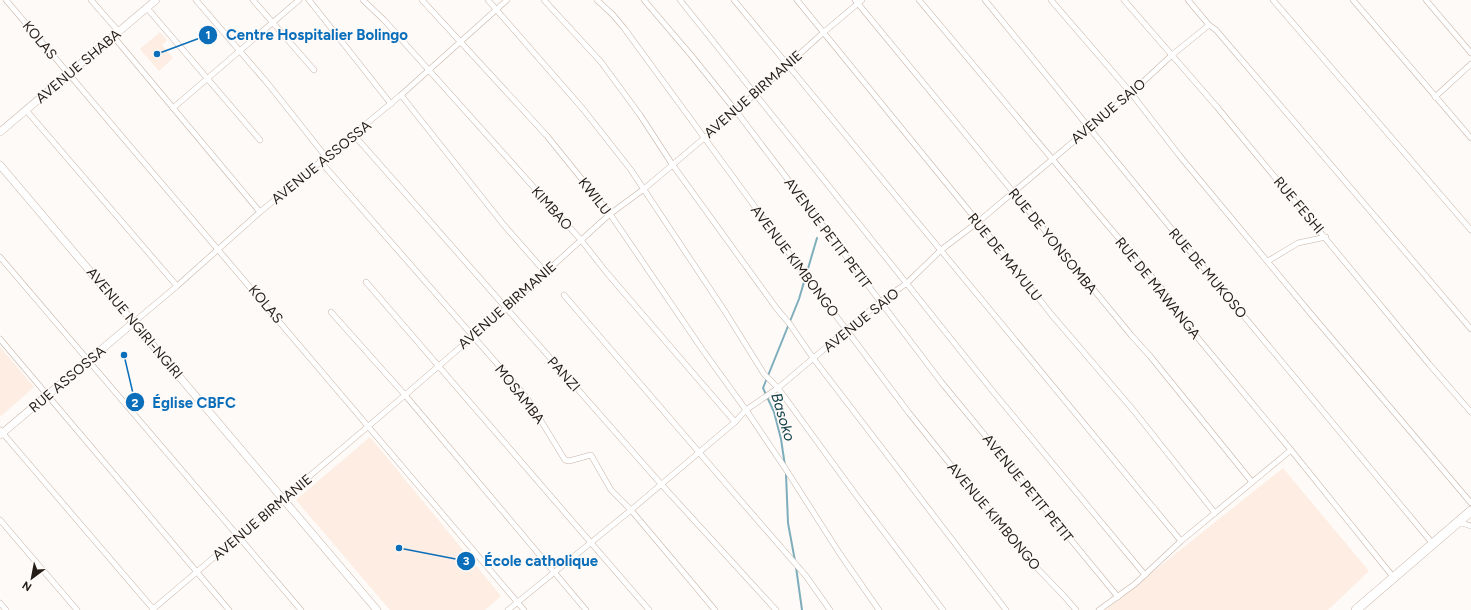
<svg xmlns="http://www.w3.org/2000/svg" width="1471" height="610" font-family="Figtree,sans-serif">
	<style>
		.built { fill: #fdede2 }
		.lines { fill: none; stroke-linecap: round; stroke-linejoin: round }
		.stream { stroke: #7eaebb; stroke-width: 2 }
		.street-casing { stroke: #c6b3a7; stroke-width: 6 }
		.secondary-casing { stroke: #c6b3a7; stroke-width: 8 }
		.highway-casing { stroke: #c6b3a7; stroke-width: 10 }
		.street { stroke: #fff; stroke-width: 5 }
		.secondary { stroke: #fff; stroke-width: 7 }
		.highway { stroke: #fff; stroke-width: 9 }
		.labels { text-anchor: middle; stroke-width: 3; stroke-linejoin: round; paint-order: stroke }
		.street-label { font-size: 14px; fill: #231c17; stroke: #fefaf7 }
		.water-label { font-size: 15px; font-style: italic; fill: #13404a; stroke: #fefaf7 }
		.leader { fill: none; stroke: #0b6eba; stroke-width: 1.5 }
		.callout-dot { fill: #0b6eba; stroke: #fefaf7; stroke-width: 1.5 }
		.mark-label { font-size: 12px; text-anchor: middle; font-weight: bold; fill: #fff }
		.callout-label { font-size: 15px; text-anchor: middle; font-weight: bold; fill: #0b6eba; stroke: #fefaf7; stroke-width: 3; stroke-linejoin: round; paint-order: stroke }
	</style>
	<rect width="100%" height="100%" fill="#fefaf7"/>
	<g class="built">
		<path d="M160,32L167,40L162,45L173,58L159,71L140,49Z"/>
		<path d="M0,347L34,387L1,416L0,415Z"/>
		<path d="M370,437L501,596L485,610H390L296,500Z"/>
		<path d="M1283,468L1369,571L1328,610H1105Z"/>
	</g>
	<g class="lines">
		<g class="stream">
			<path d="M785,466L781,439L774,412L763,388L799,299L817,238"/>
			<path d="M786,474L788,523L795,561"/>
			<path d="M796,567L802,610"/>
		</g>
		<defs>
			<g id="street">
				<path d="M6,0L524,610"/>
				<path d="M91,0L119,32"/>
				<path d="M196,0L269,85L326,157"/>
				<path d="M253,0L314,70"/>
				<path d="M309,0L391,104"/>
				<path d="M363,0L384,20L581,240L607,273L735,422"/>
				<path d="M422,0L547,136L610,214L702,349L746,410L785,468L840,554L879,610"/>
				<path d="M488,0L583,109L631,170L726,313L764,374L778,388L856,495L943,610"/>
				<path d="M544,0L601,62L640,115L672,164L777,309L789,323L813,358L1006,610"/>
				<path d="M597,0L613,15L624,28L788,252L909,413L967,485L996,517L1032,563L1064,596L1076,610"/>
				<path d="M644,0L691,55L736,111L942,383L1118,597"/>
				<path d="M680,0L995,394L1145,575"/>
				<path d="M734,0L1181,541"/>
				<path d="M797,0L978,222L1051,314L1134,411L1215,513"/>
				<path d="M855,0L1131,335L1150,356L1252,482"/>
				<path d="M919,0L1105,222L1162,289L1192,331L1291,450L1394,578"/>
				<path d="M985,0L1179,238L1433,544"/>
				<path d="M1051,0L1131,93L1179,155L1311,314L1471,503"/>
				<path d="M1124,0L1217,107L1429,364L1471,412"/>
				<path d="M1188,0L1209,25L1216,30L1471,329"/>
				<path d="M1273,0L1471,230"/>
				<path d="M1353,0L1471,138"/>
				<path d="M1426,0L1471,53"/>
				<path d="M147,8L260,140"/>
				<path d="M113,36L260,212"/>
				<path d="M401,95L503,224L545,272"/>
				<path d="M1435,97L1471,64"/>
				<path d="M173,108L299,0"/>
				<path d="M26,110L177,286"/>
				<path d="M354,135L661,484L776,610"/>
				<path d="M320,161L527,398L565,460L569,461L591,455L611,490L631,510L715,610"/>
				<path d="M0,257L301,610"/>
				<path d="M1268,261L1298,243L1326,237"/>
				<path d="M366,282L649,610"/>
				<path d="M564,295L734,493L806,576L830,610"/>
				<path d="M331,312L405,395L586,610"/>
				<path d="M134,322L177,286L260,212L401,95L507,0"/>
				<path d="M0,339L229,610"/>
				<path d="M0,430L154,610"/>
				<path d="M0,520L77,610"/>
				<path d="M1458,522L1471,526"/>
				<path d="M0,603L6,610"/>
				<path d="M152,610L405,395L506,308L610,214L644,189L736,111L824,32L862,0"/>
				<path d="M508,610L631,510L735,422L746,410L778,388L880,302L907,283L941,250L978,222L1131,93L1172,55L1209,25"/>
				<path d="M1099,610L1135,584L1181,541L1291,450"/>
			</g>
			<g id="secondary">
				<path d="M0,132L156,0"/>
				<path d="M0,165L377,610"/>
				<path d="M0,435L134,322"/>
			</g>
			<path id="highway" d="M1356,610L1471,511"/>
		</defs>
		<use href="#street" class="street-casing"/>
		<use href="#secondary" class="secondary-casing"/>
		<use href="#highway" class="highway-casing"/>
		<use href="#street" class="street"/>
		<use href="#secondary" class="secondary"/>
		<use href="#highway" class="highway"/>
	</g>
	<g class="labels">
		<g class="street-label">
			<text transform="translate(40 40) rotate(50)" y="5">KOLAS</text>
			<text transform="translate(78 66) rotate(-40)" y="5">AVENUE SHABA</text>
			<text transform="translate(753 94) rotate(-41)" y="5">AVENUE BIRMANIE</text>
			<text transform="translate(1108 111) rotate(-40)" y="5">AVENUE SAIO</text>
			<text transform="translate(321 162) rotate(-39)" y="5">AVENUE ASSOSSA</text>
			<text transform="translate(595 196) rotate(52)" y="5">KWILU</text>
			<text transform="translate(1299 205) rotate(50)" y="5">RUE FESHI</text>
			<text transform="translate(552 208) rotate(48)" y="5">KIMBAO</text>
			<text transform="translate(828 233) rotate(53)" y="5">AVENUE PETIT PETIT</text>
			<text transform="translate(1053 241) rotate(51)" y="5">RUE DE YONSOMBA</text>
			<text transform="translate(1005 257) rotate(51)" y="5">RUE DE MAYULU</text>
			<text transform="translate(795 261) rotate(53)" y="5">AVENUE KIMBONGO</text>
			<text transform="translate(1208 273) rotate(50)" y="5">RUE DE MUKOSO</text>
			<text transform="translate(1158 288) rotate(51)" y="5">RUE DE MAWANGA</text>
			<text transform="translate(266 304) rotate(50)" y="5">KOLAS</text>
			<text transform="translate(507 305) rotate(-41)" y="5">AVENUE BIRMANIE</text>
			<text transform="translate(861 320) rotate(-39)" y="5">AVENUE SAIO</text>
			<text transform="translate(135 323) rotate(50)" y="5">AVENUE NGIRI-NGIRI</text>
			<text transform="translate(564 374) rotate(48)" y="5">PANZI</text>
			<text transform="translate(67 379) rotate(-40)" y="5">RUE ASSOSSA</text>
			<text transform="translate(520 394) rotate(52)" y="5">MOSAMBA</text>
			<text transform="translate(1028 488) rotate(51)" y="5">AVENUE PETIT PETIT</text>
			<text transform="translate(994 516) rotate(50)" y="5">AVENUE KIMBONGO</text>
			<text transform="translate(262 517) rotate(-40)" y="5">AVENUE BIRMANIE</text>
		</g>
		<g class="water-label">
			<text transform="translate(783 417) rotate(73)" y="5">Basoko</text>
		</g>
	</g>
	<path class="leader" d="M157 54L208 35M124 355L135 402M399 548L466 561"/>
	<g class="callout-dot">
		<circle cx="157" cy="54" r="4"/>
		<circle cx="124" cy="355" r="4"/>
		<circle cx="399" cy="548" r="4"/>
		<circle cx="208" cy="35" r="10"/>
		<circle cx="135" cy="402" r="10"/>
		<circle cx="466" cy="561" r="10"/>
	</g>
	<g class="mark-label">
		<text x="208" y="39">1</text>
		<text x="135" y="407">2</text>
		<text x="466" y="565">3</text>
	</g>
	<g class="callout-label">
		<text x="317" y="40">Centre Hospitalier Bolingo</text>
		<text x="194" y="408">Église CBFC</text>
		<text x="541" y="566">École catholique</text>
	</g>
	<g transform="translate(32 578) rotate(212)" stroke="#fefaf7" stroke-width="3" paint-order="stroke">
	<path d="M0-3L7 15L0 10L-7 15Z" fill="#231c17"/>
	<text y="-6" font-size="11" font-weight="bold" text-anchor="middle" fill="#231c17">N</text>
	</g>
</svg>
